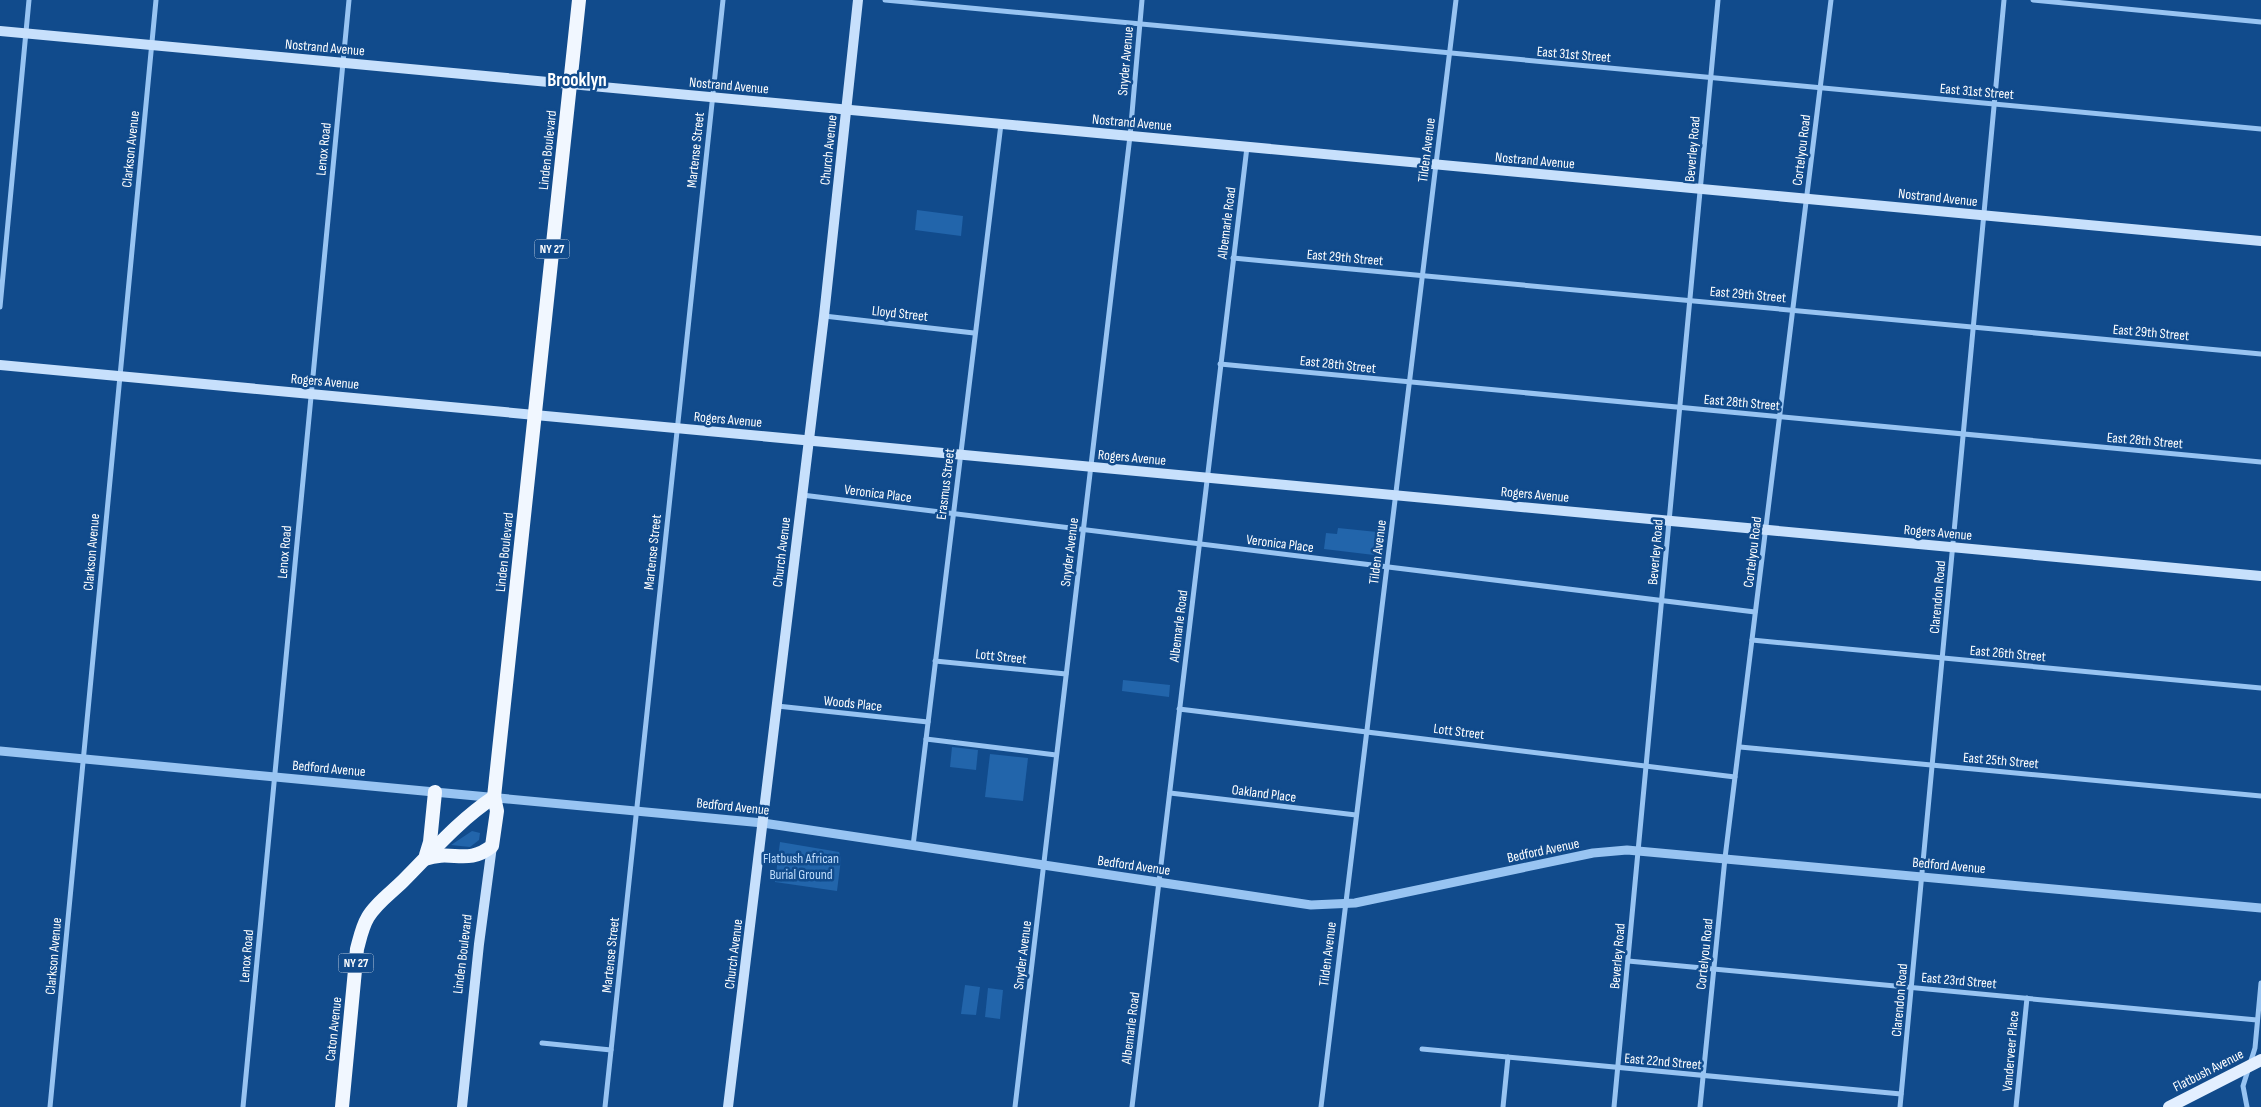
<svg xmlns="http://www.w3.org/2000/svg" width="2261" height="1107" font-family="'Sofia Sans Condensed',sans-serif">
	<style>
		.green { fill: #2265ab }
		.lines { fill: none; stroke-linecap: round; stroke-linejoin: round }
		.minor { stroke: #98c4f2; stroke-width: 5 }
		.tertiary { stroke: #98c4f2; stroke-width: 9 }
		.secondary { stroke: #c7e0fc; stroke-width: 10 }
		.primary { stroke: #e3efff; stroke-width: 12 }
		.trunk { stroke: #f1f7ff; stroke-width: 14 }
		.labels { text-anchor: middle; stroke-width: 5; stroke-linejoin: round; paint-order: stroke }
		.shield { fill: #114b8c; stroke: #b8c9dc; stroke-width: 1 }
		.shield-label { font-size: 12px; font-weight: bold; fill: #fff }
		.street-label { font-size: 14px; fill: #fff; stroke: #114b8c }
		.park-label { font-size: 14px; fill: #bfddfd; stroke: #114b8c }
		.district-label { font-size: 19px; font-weight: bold; fill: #fff; stroke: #114b8c }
	</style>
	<rect width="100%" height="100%" fill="#114b8c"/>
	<g class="green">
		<path d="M917,210L963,216L961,236L915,230Z"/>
		<path d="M1338,528L1377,532L1374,555L1324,549L1326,533L1337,534Z"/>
		<path d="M1123,680L1170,685L1169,697L1122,691Z"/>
		<path d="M952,747L978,750L976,770L950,767Z"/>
		<path d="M990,754L1028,758L1023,801L985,797Z"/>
		<path d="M472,831L480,833L479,840L470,847L451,845Z"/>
		<path d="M780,842L839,852L841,859L837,891L775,882Z"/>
		<path d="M965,985L980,987L976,1015L961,1014Z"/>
		<path d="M988,988L1003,990L1000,1019L985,1017Z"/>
	</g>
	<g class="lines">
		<g class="minor">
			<path d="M885,0L2261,129"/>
			<path d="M2033,0L2261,22"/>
			<path d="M1233,258L2261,354"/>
			<path d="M0,307L29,0"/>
			<path d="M824,316L974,333"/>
			<path d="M1220,364L2261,462"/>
			<path d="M802,495L1755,612"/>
			<path d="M1752,640L2261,688"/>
			<path d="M935,661L1066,674"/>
			<path d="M777,706L928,722"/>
			<path d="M1179,709L1735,777"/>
			<path d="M926,739L1056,755"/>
			<path d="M1740,747L2261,796"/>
			<path d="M1170,793L1356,815"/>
			<path d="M913,846L1001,124"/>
			<path d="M1628,961L2257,1020"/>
			<path d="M542,1043L611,1050"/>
			<path d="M1422,1049L1901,1094"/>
			<path d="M50,1107L156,0"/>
			<path d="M243,1107L349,0"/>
			<path d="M605,1107L723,0"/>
			<path d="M1015,1107L1130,136L1142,0"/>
			<path d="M1132,1107L1247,147"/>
			<path d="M1321,1107L1456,0"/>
			<path d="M1503,1107L1508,1057"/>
			<path d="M1614,1107L1718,0"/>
			<path d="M1700,1107L1725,858L1831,0"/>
			<path d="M1900,1107L2004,0"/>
			<path d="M2016,1107L2027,998"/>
			<path d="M2247,1107L2243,1086L2255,1048L2261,983"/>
		</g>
		<path class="tertiary" d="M0,751L763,823L1311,905L1355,903L1593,853L1627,850L2261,908"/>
		<g class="secondary">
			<path d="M0,31L2261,241"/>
			<path d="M0,365L2261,576"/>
			<path d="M462,1107L479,944L492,846"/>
			<path d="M728,1107L824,316L858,0"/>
		</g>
		<path class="primary" d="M2169,1107L2261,1060"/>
		<g class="trunk">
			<path d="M426,855L430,842L435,792"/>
			<path d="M425,859C452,849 467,866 492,846L497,811L494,797L579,0"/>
			<path d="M342,1107L357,949C360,938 362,927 368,917C376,903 392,892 403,881C433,851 458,821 494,797"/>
		</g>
	</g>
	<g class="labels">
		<g class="shield">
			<rect x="534.5" y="239.5" width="35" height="19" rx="4"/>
			<rect x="338.5" y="953.5" width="35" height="19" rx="4"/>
		</g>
		<g class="shield-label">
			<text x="552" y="253">NY 27</text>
			<text x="356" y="967">NY 27</text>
		</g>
		<g class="street-label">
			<text transform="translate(325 47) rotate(5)" y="5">Nostrand Avenue</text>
			<text transform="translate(1574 54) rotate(5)" y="5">East 31st Street</text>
			<text transform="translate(1125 61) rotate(-85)" y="5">Snyder Avenue</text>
			<text transform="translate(729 85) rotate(5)" y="5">Nostrand Avenue</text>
			<text transform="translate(1977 91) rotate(5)" y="5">East 31st Street</text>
			<text transform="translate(1132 122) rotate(5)" y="5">Nostrand Avenue</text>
			<text transform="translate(130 149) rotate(-84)" y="5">Clarkson Avenue</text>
			<text transform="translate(323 149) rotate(-84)" y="5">Lenox Road</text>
			<text transform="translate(1692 149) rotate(-85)" y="5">Beverley Road</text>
			<text transform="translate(547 150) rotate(-84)" y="5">Linden Boulevard</text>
			<text transform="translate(695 150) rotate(-84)" y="5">Martense Street</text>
			<text transform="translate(828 150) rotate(-84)" y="5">Church Avenue</text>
			<text transform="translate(1426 150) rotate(-83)" y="5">Tilden Avenue</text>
			<text transform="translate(1801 150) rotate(-83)" y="5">Cortelyou Road</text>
			<text transform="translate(1535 160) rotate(5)" y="5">Nostrand Avenue</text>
			<text transform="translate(1938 197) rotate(6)" y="5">Nostrand Avenue</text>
			<text transform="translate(1226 223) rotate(-83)" y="5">Albemarle Road</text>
			<text transform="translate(1345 257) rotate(5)" y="5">East 29th Street</text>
			<text transform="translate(1748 294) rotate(5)" y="5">East 29th Street</text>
			<text transform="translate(900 313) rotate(6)" y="5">Lloyd Street</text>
			<text transform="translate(2151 332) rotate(5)" y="5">East 29th Street</text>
			<text transform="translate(1338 364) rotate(6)" y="5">East 28th Street</text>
			<text transform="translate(325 381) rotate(5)" y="5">Rogers Avenue</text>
			<text transform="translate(1742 402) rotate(5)" y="5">East 28th Street</text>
			<text transform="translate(728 419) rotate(5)" y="5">Rogers Avenue</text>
			<text transform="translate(2145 440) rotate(5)" y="5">East 28th Street</text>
			<text transform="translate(1132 457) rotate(5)" y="5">Rogers Avenue</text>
			<text transform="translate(945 484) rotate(-83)" y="5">Erasmus Street</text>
			<text transform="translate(878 493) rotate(7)" y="5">Veronica Place</text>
			<text transform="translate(1535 494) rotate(5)" y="5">Rogers Avenue</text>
			<text transform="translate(1938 532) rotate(5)" y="5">Rogers Avenue</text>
			<text transform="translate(1280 543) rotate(7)" y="5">Veronica Place</text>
			<text transform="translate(91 552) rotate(-85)" y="5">Clarkson Avenue</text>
			<text transform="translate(284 552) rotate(-85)" y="5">Lenox Road</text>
			<text transform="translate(504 552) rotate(-84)" y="5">Linden Boulevard</text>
			<text transform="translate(652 552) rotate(-84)" y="5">Martense Street</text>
			<text transform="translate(781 552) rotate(-83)" y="5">Church Avenue</text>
			<text transform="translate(1069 552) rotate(-83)" y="5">Snyder Avenue</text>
			<text transform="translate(1377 552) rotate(-83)" y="5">Tilden Avenue</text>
			<text transform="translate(1655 552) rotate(-85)" y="5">Beverley Road</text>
			<text transform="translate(1752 552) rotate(-83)" y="5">Cortelyou Road</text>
			<text transform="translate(1937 597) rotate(-85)" y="5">Clarendon Road</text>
			<text transform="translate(1178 626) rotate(-83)" y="5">Albemarle Road</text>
			<text transform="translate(2008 653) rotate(5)" y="5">East 26th Street</text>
			<text transform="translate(1001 656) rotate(6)" y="5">Lott Street</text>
			<text transform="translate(853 703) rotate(6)" y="5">Woods Place</text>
			<text transform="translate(1459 731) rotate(7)" y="5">Lott Street</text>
			<text transform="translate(2001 760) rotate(5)" y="5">East 25th Street</text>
			<text transform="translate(329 768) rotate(5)" y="5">Bedford Avenue</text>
			<text transform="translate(1264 793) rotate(7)" y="5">Oakland Place</text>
			<text transform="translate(733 806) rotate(6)" y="5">Bedford Avenue</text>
			<text transform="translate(1543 850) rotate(-12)" y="5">Bedford Avenue</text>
			<text transform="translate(1134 865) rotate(8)" y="5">Bedford Avenue</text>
			<text transform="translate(1949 865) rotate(5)" y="5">Bedford Avenue</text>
			<text transform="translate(462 954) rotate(-83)" y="5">Linden Boulevard</text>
			<text transform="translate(733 954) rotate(-83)" y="5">Church Avenue</text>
			<text transform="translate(1327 954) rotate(-83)" y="5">Tilden Avenue</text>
			<text transform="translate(1704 954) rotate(-84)" y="5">Cortelyou Road</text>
			<text transform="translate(610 955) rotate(-84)" y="5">Martense Street</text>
			<text transform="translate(1022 955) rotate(-83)" y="5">Snyder Avenue</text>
			<text transform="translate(53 956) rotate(-85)" y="5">Clarkson Avenue</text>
			<text transform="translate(246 956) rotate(-85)" y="5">Lenox Road</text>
			<text transform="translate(1617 956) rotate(-85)" y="5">Beverley Road</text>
			<text transform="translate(1959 980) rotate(5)" y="5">East 23rd Street</text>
			<text transform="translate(1899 1000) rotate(-85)" y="5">Clarendon Road</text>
			<text transform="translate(1130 1028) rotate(-83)" y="5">Albemarle Road</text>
			<text transform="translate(333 1029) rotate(-84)" y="5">Caton Avenue</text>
			<text transform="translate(2010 1051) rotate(-85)" y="5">Vanderveer Place</text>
			<text transform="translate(1663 1061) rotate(5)" y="5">East 22nd Street</text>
			<text transform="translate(2208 1070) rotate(-27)" y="5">Flatbush Avenue</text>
		</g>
		<g class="park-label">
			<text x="801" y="863">Flatbush African<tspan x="801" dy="16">Burial Ground</tspan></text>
		</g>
		<g class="district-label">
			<text x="577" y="86">Brooklyn</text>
		</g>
	</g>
</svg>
